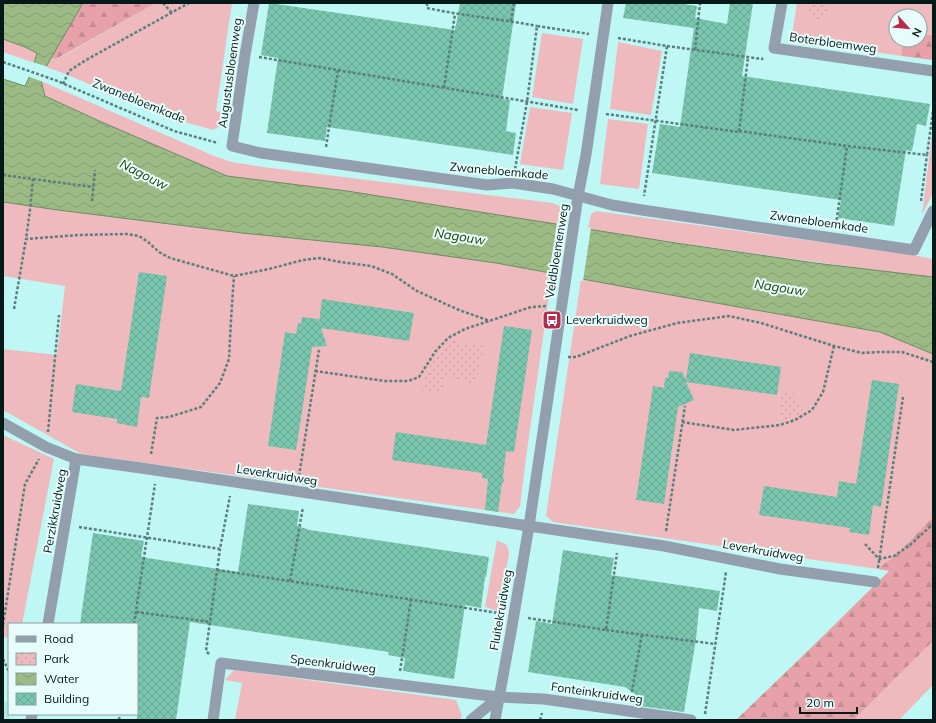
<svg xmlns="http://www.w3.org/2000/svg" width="936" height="723" font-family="Mulish,sans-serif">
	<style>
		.built { fill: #aaece9 }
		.grass { fill: #efbabe; fill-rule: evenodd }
		.forest { fill: url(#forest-firs) }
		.park { fill: url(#park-dots) }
		.water { fill: url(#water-waves); stroke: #6e8a64 }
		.pier { fill: #bff7f4 }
		.building { fill: url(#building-cross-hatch) }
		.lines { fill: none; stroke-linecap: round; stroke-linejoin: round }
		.path { stroke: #5a7f7d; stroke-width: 2.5; stroke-dasharray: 3 2; stroke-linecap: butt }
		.minor { stroke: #939fae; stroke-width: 11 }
		.labels { text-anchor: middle; stroke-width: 4; stroke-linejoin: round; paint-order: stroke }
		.street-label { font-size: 12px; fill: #041918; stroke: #e7fdfb }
		.poi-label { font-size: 12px; fill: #041918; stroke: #e7fdfb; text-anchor: start }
		.water-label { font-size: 13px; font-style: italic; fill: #1d3a00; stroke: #e7fdfb }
	</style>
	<defs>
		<pattern id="forest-firs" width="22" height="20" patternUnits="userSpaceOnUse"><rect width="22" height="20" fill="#e7a2a9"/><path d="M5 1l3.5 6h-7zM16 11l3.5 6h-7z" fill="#c48b91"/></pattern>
		<pattern id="park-dots" width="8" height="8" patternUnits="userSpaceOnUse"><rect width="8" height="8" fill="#efbabe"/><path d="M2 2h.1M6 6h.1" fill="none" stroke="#cb9fa3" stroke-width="1.8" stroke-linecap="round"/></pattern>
		<pattern id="water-waves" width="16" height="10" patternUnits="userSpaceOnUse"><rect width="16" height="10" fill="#9bba84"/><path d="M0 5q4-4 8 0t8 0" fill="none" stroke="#849f71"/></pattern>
		<pattern id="building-cross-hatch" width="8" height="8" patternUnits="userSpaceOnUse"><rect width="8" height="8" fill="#7ac5ae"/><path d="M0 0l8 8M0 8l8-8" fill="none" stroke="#68a995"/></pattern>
	</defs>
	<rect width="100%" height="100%" fill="#bff7f4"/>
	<path class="built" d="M3,701L9,702V714H10L9,720H3Z"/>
	<g class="grass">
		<path d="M156,3H232L216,111L225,113C224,123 223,125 213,130L167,117L63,73L46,67L51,58L57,59Z"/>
		<path d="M797,3H933V60L791,41ZM896,16H920V40H896Z"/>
		<path d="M542,33L583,39L573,104L532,97Z"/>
		<path d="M3,39L25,47L37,53L35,63L3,52Z"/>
		<path d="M618,42L662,51L651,115L610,109Z"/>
		<path d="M41,81L214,156L232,162L263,167L553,203L561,207L559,225L347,191L227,176L97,120L45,96Z"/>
		<path d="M530,107L572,113L563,170L520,164Z"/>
		<path d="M608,119L648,124L639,189L600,184Z"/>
		<path d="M933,126V193L922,215Z"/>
		<path d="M3,202L58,210L242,233L382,247L496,263L552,274L526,458L520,506L514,514L81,454L3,410V349L57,355L65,286L3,276Z"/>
		<path d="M596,211L907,254L933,259V277C818,263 703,247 588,229L591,214Z"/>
		<path d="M581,279L880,332L933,354V519L917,533L898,553L878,569L553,522L546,516Z"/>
		<path d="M3,435L54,459L22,624H9V638L3,637Z"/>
		<path d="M497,540L507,545L509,554L498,611L485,607Z"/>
		<path d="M933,641V685L899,720H854Z"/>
		<path d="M234,670L456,700L462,716L459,720H235L242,683L225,680Z"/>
	</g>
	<g class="forest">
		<path d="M83,3H156L56,59L51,58Z"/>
		<path d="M933,35V60L902,56V44L904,40H920V36Z"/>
		<path d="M931,519H933V641L854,720H736L819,640L889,571L878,569L898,553Z"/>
	</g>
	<g class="park">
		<path d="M807,3H829C834,25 801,25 807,3Z"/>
		<path d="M448,340L484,346L476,384L446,377L442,394L422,391L424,374Z"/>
		<path d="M782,391L793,392L803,412L792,418L780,422Z"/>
	</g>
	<path class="water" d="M3,3H83L46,67L41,81L45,96L97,120L227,176L347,191L676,243L815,263L933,277V354L880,332L620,286L496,263L382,247L242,233L58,210L3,202V79L25,86L32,71L37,53L25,47L3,39Z"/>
	<g class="pier">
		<path d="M33,62L48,67L43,82L27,76Z"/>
		<path d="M557,222L591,228L583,281L549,275Z"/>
	</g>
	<g class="building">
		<path d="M269,3L455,30V26H456L460,3H516L502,99L510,100L506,131L516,133L513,155L327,127L325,141L267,133L278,58L261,55Z"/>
		<path d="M626,3H677L697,6L695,18L727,24L730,3H753L742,76L930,104L926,126L917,124L912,151L906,150L894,226L838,218L841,200L652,173L660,124L680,127L694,28L623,18Z"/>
		<path d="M139,272L167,276L149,398L141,397L137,427L117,423V419L72,412L76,384L121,391Z"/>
		<path d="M322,299L414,313L409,341L321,328L327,346L312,347L296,450L268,446L285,332L296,334L298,323L301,324L302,317L318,319L319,322Z"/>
		<path d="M504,326L532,330L514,452L506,451L503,477L504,482L502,483L498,512L485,510L488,479L482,478V473L392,460L396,432L486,445Z"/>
		<path d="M690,353L781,367L777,395L686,382L694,400L678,407L664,504L636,500L653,386L664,388L665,378H668L669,371L682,372L686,380Z"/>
		<path d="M872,380L899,384L881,507L873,505L869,535L849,532L850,528L759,515L764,486L837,497L839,481L856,484Z"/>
		<path d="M248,504L299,511L297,526L310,530L489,557L486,577H485L481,608L465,605L454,679L403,671L405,658L388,655L389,652L190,622L176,720H145L137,719V624H80L93,533L144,541L141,557L238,572Z"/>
		<path d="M563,550L614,558L611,575L720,591L717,611L699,608L696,639L684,712L633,705L635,694L625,687L528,672L536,621L552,624Z"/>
	</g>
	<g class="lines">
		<g class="path">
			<path d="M163,3L172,13"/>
			<path d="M427,3V8C464,16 501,19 537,26"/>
			<path d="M511,21L514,3"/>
			<path d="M618,38L667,46L644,196"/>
			<path d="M667,46L762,59L763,58"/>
			<path d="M695,50L700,3"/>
			<path d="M259,57L578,110"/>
			<path d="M3,62L55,80L174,131L218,143"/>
			<path d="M63,84L69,71L86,60L189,3"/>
			<path d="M444,88L455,14"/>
			<path d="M606,114L739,132L748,57"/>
			<path d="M739,131L847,146L927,155L933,111"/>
			<path d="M326,147L338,70"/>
			<path d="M515,169L527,102L537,26L589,34"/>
			<path d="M3,175L33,179L30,210L26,239"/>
			<path d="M33,179L93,187"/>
			<path d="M92,201L95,170"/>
			<path d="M921,201L927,155"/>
			<path d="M836,225L847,146"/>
			<path d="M14,309L26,239L79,235L127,234L139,236L148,242L159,252L170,258L234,276L269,269L303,260L320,258L340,262L371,266L392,274L417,291L459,310L490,321"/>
			<path d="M568,357H576L630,336L677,323L729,316L761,323L834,346L862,353L878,352H902L933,362"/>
			<path d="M315,371L385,381H408L419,377L435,352L448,338L465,329L531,307L548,306"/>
			<path d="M682,422L734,430L780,425L795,420L812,410L823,392L834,346"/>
			<path d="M48,432L59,315"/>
			<path d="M151,454L157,418L169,417L201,407L220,383L229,359L231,320L234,276"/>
			<path d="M299,476L319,350"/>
			<path d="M79,527L220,549L230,496"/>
			<path d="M666,531L685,406"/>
			<path d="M865,544L879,559L894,556L910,545L933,524"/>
			<path d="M878,568L903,397"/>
			<path d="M217,570L499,613"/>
			<path d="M290,581L303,507"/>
			<path d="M136,612L211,622"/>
			<path d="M528,618L606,630L617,553"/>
			<path d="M134,624L155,484"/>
			<path d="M3,625L25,484L39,459"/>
			<path d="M606,630L715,644"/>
			<path d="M209,654L206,651L220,549"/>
			<path d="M3,659L9,672"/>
			<path d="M400,671L411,600"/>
			<path d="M631,697L642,634"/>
			<path d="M705,714L726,572"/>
			<path d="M119,720L120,714"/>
			<path d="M540,720L542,713"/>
		</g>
		<g class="minor">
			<path d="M254,3L245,55L232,146L261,153L487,185L513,183L553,189L612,205L642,210L914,250L933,211"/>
			<path d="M782,3L774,48L933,71"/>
			<path d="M3,423L46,447L76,459L48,624"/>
			<path d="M76,459L148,469L529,526L664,546L780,569L875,582"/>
			<path d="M31,720L32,714"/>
			<path d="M213,720L221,663L499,697L544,699L691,720"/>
			<path d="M471,720L499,697"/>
			<path d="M495,720L511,632L529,526L578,196L586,155L608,3"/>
		</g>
	</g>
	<defs>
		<symbol id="bus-square" viewBox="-11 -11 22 22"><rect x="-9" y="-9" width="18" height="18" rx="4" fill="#ba2a4c" stroke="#e7fdfb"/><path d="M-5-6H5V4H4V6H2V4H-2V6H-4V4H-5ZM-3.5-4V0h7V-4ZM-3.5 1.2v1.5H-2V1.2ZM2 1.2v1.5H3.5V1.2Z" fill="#fff"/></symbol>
	</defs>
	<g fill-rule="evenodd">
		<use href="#bus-square" x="541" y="309" width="22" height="22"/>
	</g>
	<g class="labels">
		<g class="street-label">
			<text transform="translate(833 43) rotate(8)" y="4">Boterbloemweg</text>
			<text transform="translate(230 73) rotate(-82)" y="4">Augustusbloemweg</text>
			<text transform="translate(139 101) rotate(22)" y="4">Zwanebloemkade</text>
			<text transform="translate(499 171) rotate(5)" y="4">Zwanebloemkade</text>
			<text transform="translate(819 222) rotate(8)" y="4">Zwanebloemkade</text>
			<text transform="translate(557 251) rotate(-81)" y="4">Veldbloemenweg</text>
			<text transform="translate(277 475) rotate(9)" y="4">Leverkruidweg</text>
			<text transform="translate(55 511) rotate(-80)" y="4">Perzikkruidweg</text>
			<text transform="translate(763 551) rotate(10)" y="4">Leverkruidweg</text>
			<text transform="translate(501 610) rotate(-80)" y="4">Fluitekruidweg</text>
			<text transform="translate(333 664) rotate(7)" y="4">Speenkruidweg</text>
			<text transform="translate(597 693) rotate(8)" y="4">Fonteinkruidweg</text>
		</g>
		<g class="poi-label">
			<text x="566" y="324">Leverkruidweg</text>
		</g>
		<g class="water-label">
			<text transform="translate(144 174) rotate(27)" y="5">Nagouw</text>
			<text transform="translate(460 236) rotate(9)" y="5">Nagouw</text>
			<text transform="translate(780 287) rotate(9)" y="5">Nagouw</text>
		</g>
	</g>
	<rect width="936" height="723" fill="none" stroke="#041918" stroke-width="8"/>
	<rect x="8" y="623" width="130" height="92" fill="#e7fdfb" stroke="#8ca2a0"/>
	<rect x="16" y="636" width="20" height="6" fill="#939fae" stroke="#8ca2a0"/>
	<text x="44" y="643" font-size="12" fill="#041918">Road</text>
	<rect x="16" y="653" width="20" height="12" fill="url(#park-dots)" stroke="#8ca2a0"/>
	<text x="44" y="663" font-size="12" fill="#041918">Park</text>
	<rect x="16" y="673" width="20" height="12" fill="url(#water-waves)" stroke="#8ca2a0"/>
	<text x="44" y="683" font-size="12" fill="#041918">Water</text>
	<rect x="16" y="693" width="20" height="12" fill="url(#building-cross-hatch)" stroke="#8ca2a0"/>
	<text x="44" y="703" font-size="12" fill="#041918">Building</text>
	<g transform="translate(908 28) rotate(117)"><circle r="19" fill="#e7fdfb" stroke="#8ca2a0"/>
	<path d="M0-3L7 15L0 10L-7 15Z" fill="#ba2a4c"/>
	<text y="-6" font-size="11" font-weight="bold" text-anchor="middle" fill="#041918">N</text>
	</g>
	<path d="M800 707v6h57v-6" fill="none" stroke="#041918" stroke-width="2"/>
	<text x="806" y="707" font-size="12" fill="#041918" stroke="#e7fdfb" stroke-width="3" paint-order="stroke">20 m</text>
</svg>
